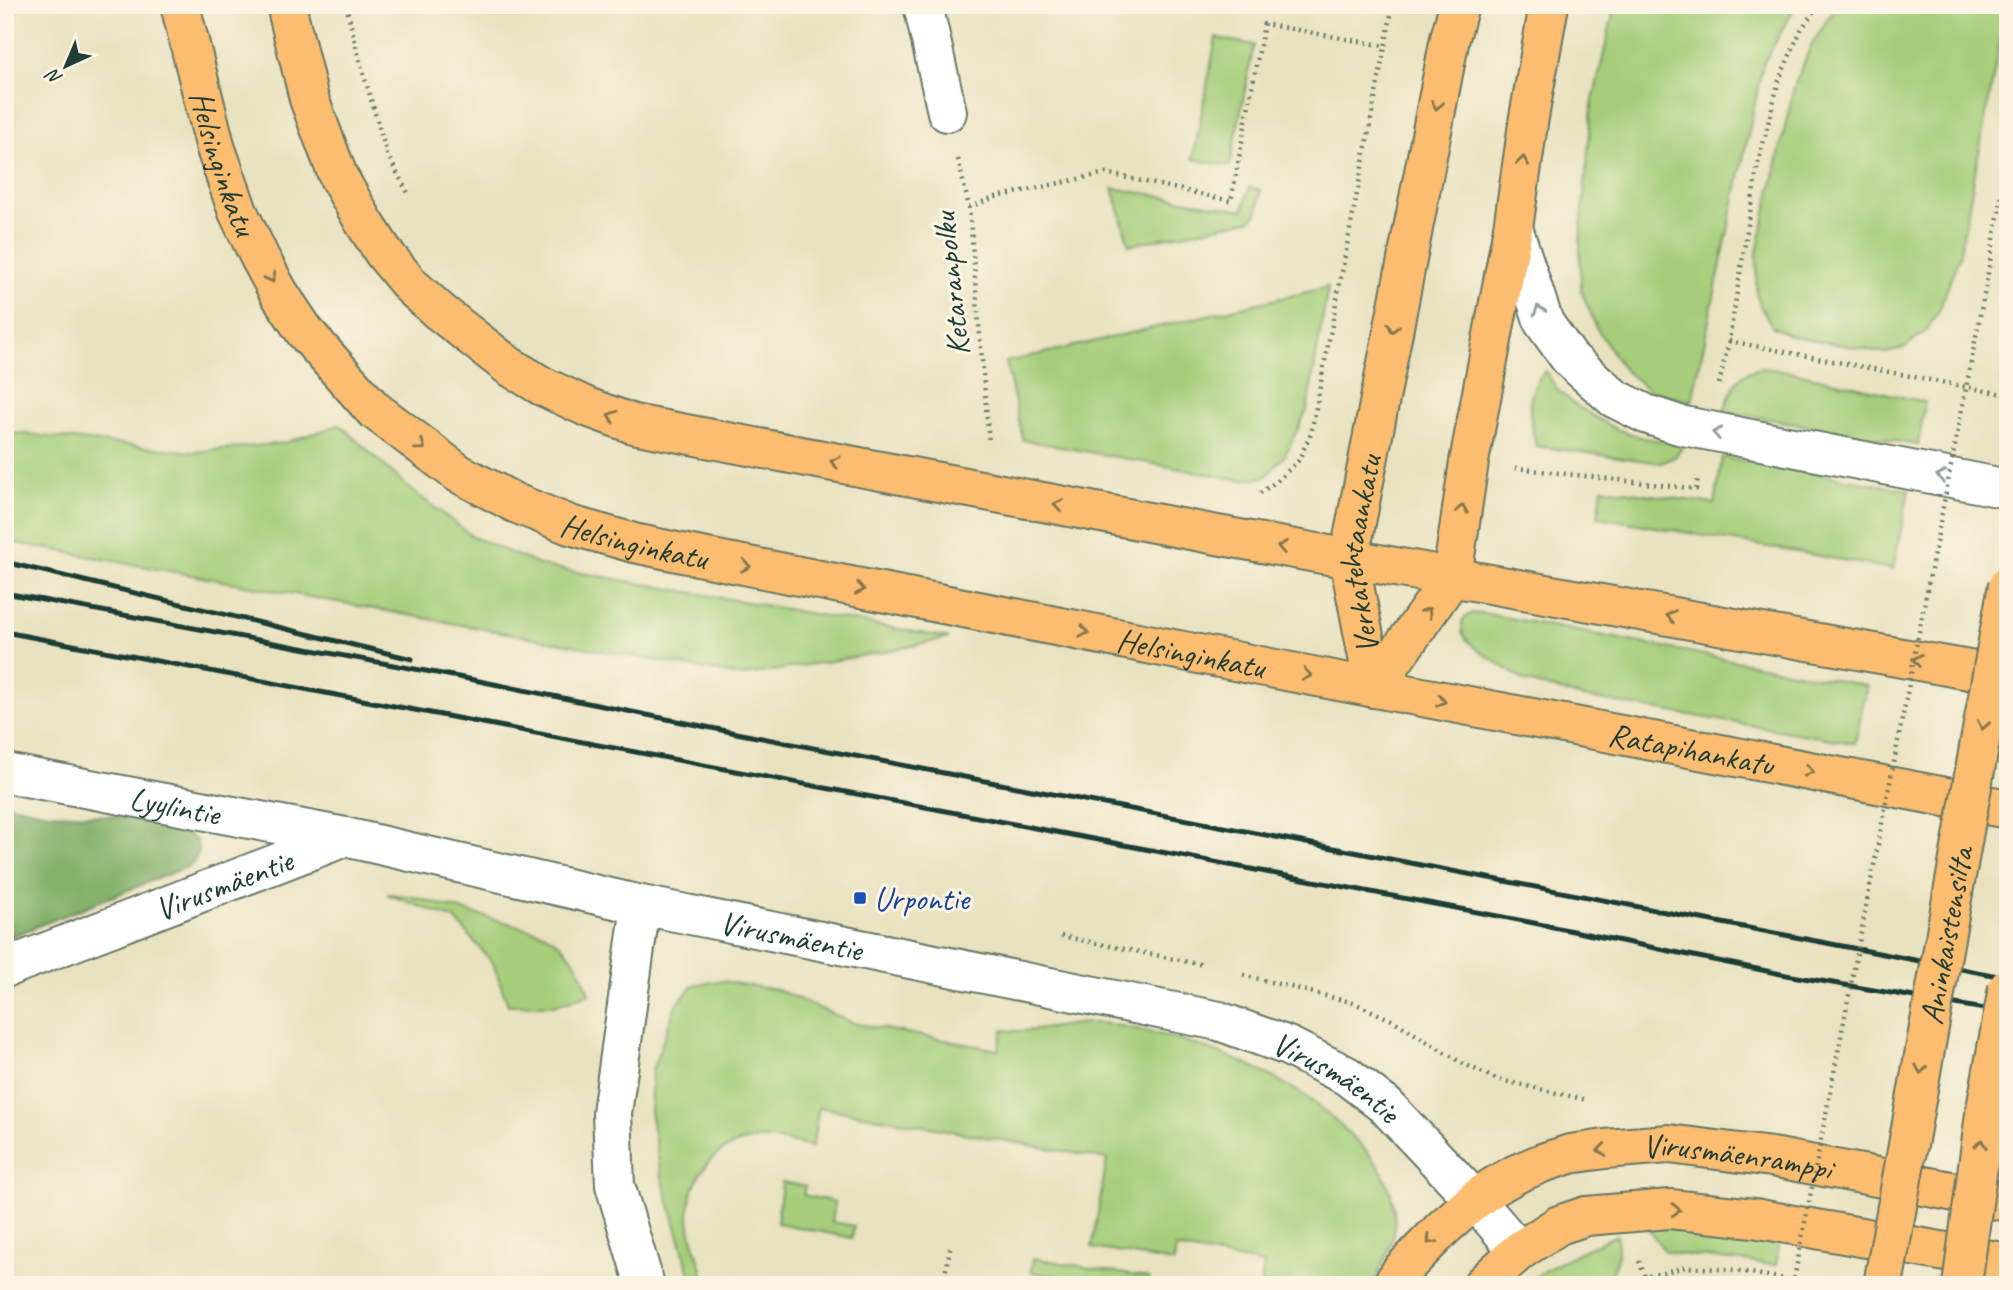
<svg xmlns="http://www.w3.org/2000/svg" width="2013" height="1290" font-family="Caveat,sans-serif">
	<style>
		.green { fill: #a6ce7a; stroke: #628657; stroke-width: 2 }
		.forest { fill: #84b16a; stroke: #52774f; stroke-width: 2 }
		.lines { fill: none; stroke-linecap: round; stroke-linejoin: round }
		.minor-casing { stroke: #667765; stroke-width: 42 }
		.major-casing { stroke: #667765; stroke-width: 42 }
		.path { stroke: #667765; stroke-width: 4.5; stroke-dasharray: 2 5; stroke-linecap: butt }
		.minor { stroke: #fff; stroke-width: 38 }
		.major { stroke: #fcbd6f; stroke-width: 38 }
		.rail { stroke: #1f3d34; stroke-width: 5 }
		.major-bridge-casing { stroke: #667765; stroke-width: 42; stroke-linecap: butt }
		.path-bridge { stroke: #667765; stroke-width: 4.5; stroke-dasharray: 2 5; stroke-linecap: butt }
		.major-bridge { stroke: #fcbd6f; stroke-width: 38 }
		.oneway { stroke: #82774f }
		.oneway2 { stroke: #8f9e9a }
		.transit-dot { fill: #1a4fb4; stroke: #fcf5e5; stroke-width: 2.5 }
		.labels { text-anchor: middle; stroke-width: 6; stroke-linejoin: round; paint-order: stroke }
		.street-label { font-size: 33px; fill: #1f3d34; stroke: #fcf5e5 }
		.transit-label { font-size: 33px; fill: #164399; stroke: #fcf5e5; text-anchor: start }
	</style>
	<rect width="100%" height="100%" fill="#fcf5e5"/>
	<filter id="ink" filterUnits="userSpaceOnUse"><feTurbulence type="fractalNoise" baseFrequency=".0143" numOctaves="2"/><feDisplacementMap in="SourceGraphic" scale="14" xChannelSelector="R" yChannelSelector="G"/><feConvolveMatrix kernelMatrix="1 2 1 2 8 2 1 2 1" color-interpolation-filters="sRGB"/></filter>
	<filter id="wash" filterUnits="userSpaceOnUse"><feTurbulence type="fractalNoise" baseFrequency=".00686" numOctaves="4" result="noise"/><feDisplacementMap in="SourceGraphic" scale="28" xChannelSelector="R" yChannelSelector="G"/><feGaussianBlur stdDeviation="1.57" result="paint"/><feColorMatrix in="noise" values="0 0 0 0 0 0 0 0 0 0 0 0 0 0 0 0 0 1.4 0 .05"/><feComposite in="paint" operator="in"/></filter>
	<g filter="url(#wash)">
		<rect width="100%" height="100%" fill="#e9e2c0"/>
		<g class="green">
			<path d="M1615,5H1796L1763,64L1692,401L1650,391L1623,369L1597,329L1581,290L1580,243L1592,105Z"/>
			<path d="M1840,5H2007L1959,257L1939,311L1926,331L1904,348L1886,353L1792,336L1773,327L1761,308L1756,293L1757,252L1794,87L1810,48L1829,17Z"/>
			<path d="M1216,38L1254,45L1230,166L1193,159Z"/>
			<path d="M1249,187L1261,190L1257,214L1250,220L1129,245L1113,188L1243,210Z"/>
			<path d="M1328,287L1307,410L1285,455L1266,477L1241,480L1023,440L1006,362Z"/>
			<path d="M1762,368L1788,371L1925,402L1918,445L1724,411C1733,388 1735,372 1762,368Z"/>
			<path d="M1545,371L1557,389L1574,404L1614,428L1643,438L1684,444L1675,457L1661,463L1536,446C1530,417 1523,395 1545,371Z"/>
			<path d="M340,425L409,488L473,537L542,566L949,638L879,653L741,676L5,541V432L194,452L284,443Z"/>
			<path d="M1722,457L1909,490L1893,569L1598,517L1602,488L1715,504Z"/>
			<path d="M1482,613L1867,686L1855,743L1582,697L1525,681L1478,650L1467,640L1462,632V622L1466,617L1471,614Z"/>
			<path d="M387,894L410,896L544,933C571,948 580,966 589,994L555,1005H508L493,963L455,919Z"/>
			<path d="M721,981L778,990L853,1023L998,1050L1003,1030C1038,1035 1073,1019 1109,1024C1175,1035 1242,1057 1299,1092C1316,1103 1330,1116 1345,1130C1368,1151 1388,1171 1393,1204C1399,1233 1386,1260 1372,1285H1261L1264,1264L1176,1248L1174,1262L1092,1248L1107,1159L819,1107L812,1147C795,1144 774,1137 758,1139C713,1142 683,1183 690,1227C693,1247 703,1264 705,1285H693L661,1174L650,1112L652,1071L675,1007L693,985Z"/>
			<path d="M782,1182L805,1186L803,1195L835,1202L832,1222L854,1226L852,1238L777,1223Z"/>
			<path d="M1666,1226L1781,1235L1776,1265L1677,1254L1665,1251L1648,1229Z"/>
			<path d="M1617,1235L1618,1254L1608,1285H1523C1553,1264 1584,1249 1617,1235Z"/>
			<path d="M1033,1258L1149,1278L1148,1285H1104L1031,1272Z"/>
		</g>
		<path class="forest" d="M5,804L48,813L113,816L180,829L196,840C200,851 198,858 189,866L5,939Z"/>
	</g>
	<g filter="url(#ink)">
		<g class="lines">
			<defs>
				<g id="minor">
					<path d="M923,5L947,112"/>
					<path d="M1513,228L1544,323L1570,359L1614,398L1646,414L1679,425L2008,489"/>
					<path id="s1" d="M5,773L345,837L641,905L1219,1021L1288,1046L1347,1076L1386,1106L1475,1200L1519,1251"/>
					<path d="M641,905L612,1113L615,1185L645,1285"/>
					<path id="s2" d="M5,968L345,837"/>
				</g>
				<g id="major">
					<path id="s3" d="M180,5L216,149L238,212L260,258L279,293L305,332L373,409L458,473L515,503L570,525L634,543L682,553L1260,666L2008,809"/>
					<path d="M286,5L309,99L338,176L364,222L384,253L411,286L440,312L509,366L542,386L587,407L633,424L1217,535L2008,677"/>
					<path d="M1374,688L1452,577L1469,462L1513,228L1529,117L1549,5"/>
					<path id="s4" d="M1374,688L1349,559L1450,38L1459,5"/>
					<path id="s5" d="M1392,1285L1402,1270L1443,1228L1475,1200L1493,1187L1516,1174L1542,1163L1570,1154L1605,1149L1669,1144L1772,1157L2008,1202"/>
					<path d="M1482,1285L1519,1251L1559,1225L1586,1216L1670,1209L1754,1218L2008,1263"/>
				</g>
			</defs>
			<use href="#minor" class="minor-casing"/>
			<use href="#major" class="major-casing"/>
			<g class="path">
				<path d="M346,5L360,62L387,154L408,193"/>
				<path d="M958,159L969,207L989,442"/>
				<path d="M969,207L996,197L1106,173L1231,201L1264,24L1385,46"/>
				<path d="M1984,295L2008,161"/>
				<path d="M1729,341L2008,395"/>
				<path d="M1719,384L1729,341L1758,164L1779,80L1801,30L1818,5"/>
				<path d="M1515,468L1696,489L1698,478"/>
				<path d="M1260,493L1277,481L1298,461L1311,434L1393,5"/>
				<path d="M1061,936L1204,965"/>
				<path d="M1243,975L1354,1003L1394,1021L1462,1063L1496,1079L1587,1100"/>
				<path d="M1639,1261L1645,1277"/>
				<path d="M943,1284L951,1244"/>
				<path d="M1639,1285L1645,1277L1685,1267L1734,1270L1818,1285"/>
			</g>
			<use href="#minor" class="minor"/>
			<use href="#major" class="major"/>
			<g class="rail">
				<path d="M5,562L412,659"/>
				<path d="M5,593L469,679L741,734L2008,978"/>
				<path d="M5,632L1529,922L1786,975L2008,1013"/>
			</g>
			<defs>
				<g id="major-bridge">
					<path id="s6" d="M1883,1285L2008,585"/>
					<path d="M1962,1285L1985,1114L2008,988"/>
				</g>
			</defs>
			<use href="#major-bridge" class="major-bridge-casing"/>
			<path class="path-bridge" d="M1793,1285L1984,295"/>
			<use href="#major-bridge" class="major-bridge"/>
		</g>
		<defs><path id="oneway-chevron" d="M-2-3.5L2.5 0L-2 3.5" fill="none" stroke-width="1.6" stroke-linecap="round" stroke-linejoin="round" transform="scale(1.75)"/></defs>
		<g class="oneway">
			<use href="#oneway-chevron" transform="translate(1437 105) rotate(101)"/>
			<use href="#oneway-chevron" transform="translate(1523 161) rotate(-82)"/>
			<use href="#oneway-chevron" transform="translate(271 278) rotate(62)"/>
			<use href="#oneway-chevron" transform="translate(1393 328) rotate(101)"/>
			<use href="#oneway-chevron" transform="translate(612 416) rotate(-160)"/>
			<use href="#oneway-chevron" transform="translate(421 446) rotate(36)"/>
			<use href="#oneway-chevron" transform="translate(835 462) rotate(-169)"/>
			<use href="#oneway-chevron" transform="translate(1058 505) rotate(-169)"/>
			<use href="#oneway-chevron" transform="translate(1462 509) rotate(-81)"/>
			<use href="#oneway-chevron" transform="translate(1282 547) rotate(-170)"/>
			<use href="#oneway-chevron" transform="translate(746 566) rotate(11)"/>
			<use href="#oneway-chevron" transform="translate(860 589) rotate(11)"/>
			<use href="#oneway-chevron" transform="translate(1427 612) rotate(-55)"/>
			<use href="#oneway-chevron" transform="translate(1671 616) rotate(-170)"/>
			<use href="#oneway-chevron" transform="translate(1084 632) rotate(11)"/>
			<use href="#oneway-chevron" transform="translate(1917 660) rotate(-170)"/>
			<use href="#oneway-chevron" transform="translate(1307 675) rotate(11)"/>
			<use href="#oneway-chevron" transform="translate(1441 701) rotate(11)"/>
			<use href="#oneway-chevron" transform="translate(1983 725) rotate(100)"/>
			<use href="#oneway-chevron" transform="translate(1809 771) rotate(11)"/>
			<use href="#oneway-chevron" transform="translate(1921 1069) rotate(100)"/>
			<use href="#oneway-chevron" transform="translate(1981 1144) rotate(-83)"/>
			<use href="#oneway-chevron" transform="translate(1602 1150) rotate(173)"/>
			<use href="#oneway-chevron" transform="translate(1676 1210) rotate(3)"/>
			<use href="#oneway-chevron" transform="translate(1431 1240) rotate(134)"/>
		</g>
		<g class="oneway2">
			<use href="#oneway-chevron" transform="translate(1539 310) rotate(-108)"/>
			<use href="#oneway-chevron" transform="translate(1717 433) rotate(-169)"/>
			<use href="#oneway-chevron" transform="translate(1941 476) rotate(-169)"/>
		</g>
	</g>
	<rect class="transit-dot" x="853" y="891" width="14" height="14" rx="3.5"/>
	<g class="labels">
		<g class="street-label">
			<text dy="12" stroke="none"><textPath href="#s3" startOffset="164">Helsinginkatu</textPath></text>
			<text transform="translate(950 284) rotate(-96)" y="12">Ketaranpolku</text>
			<text dy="12" stroke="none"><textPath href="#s3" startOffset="752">Helsinginkatu</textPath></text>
			<text dy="12" stroke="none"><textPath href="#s4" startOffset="136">Verkatehtaankatu</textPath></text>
			<text dy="12" stroke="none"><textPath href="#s3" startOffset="1320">Helsinginkatu</textPath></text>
			<text dy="12" stroke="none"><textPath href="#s3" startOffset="1829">Ratapihankatu</textPath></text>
			<text dy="12" stroke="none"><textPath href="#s1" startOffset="173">Lyylintie</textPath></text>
			<text dy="12" stroke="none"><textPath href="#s2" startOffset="234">Virusmäentie</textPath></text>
			<text dy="12" stroke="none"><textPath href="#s6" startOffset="355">Aninkaistensilta</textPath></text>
			<text dy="12" stroke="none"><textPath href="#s1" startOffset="803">Virusmäentie</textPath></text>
			<text dy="12" stroke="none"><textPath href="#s1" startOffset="1370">Virusmäentie</textPath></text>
			<text dy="12" stroke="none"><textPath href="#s5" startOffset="394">Virusmäenramppi</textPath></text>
		</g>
		<g class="transit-label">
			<text x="874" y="910">Urpontie</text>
		</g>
	</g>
	<rect width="2013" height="1290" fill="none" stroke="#fcf5e5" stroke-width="28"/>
	<g transform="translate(66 66) rotate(224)" stroke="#fcf5e5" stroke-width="5" paint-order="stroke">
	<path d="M0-5L12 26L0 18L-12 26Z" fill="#1f3d34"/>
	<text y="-10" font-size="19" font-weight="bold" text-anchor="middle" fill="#1f3d34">N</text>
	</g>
</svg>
